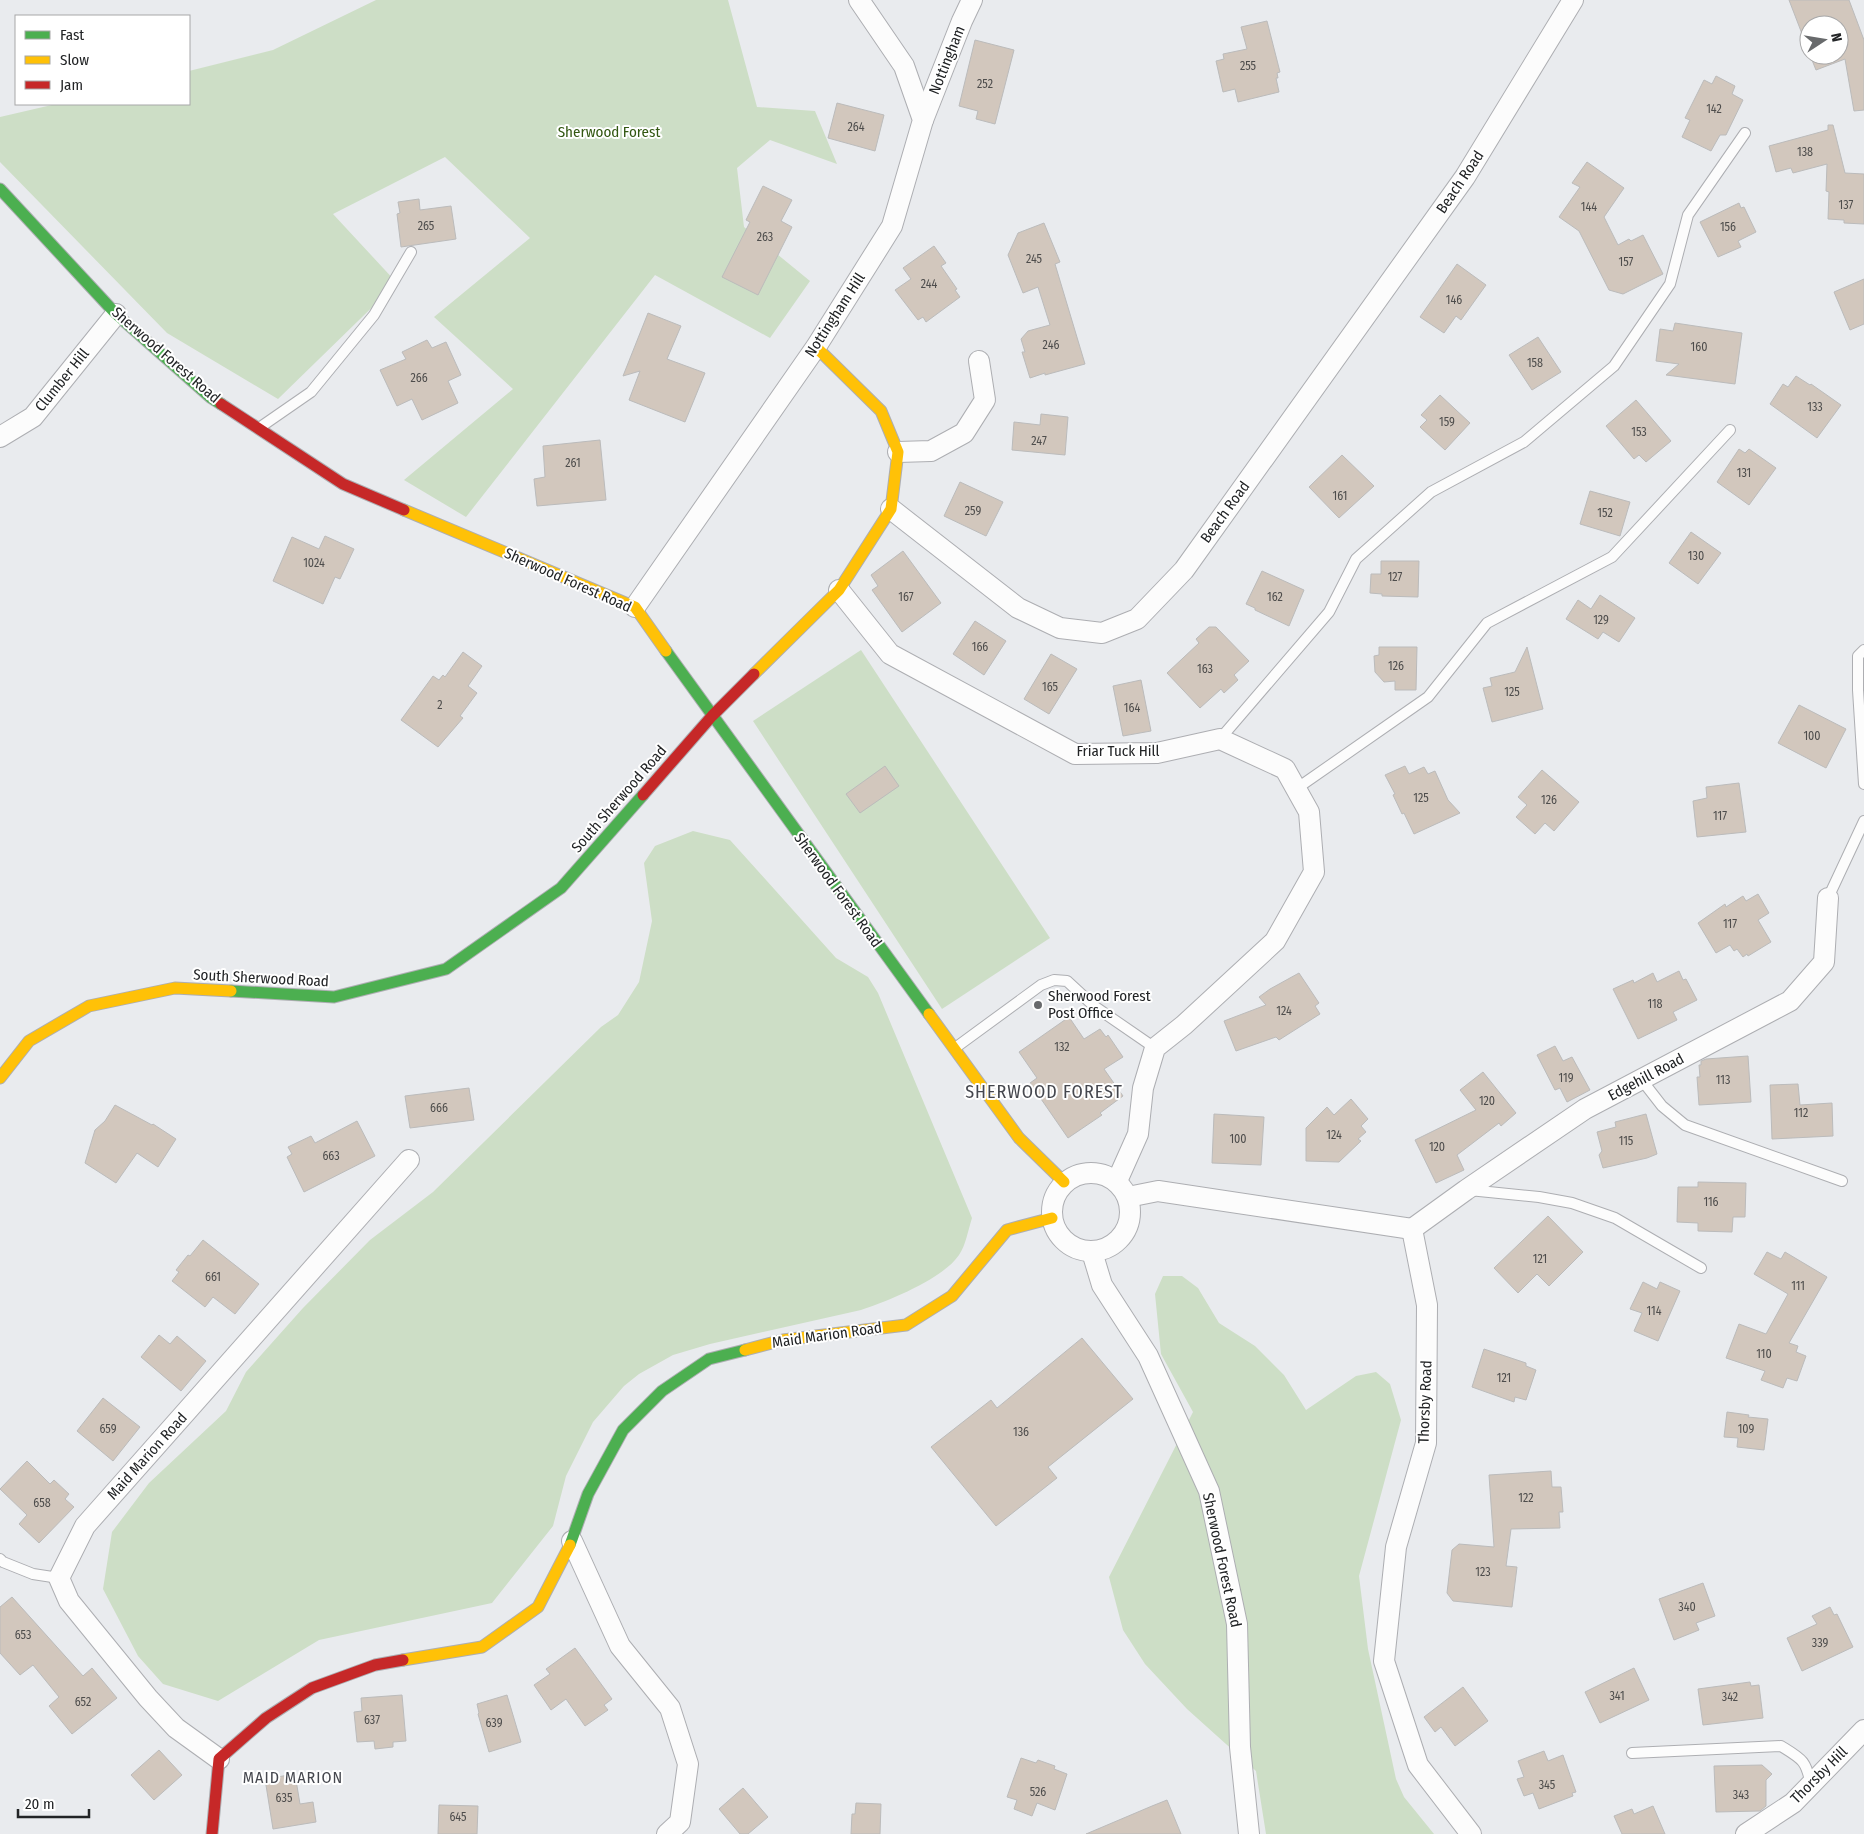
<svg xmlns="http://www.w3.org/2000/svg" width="1864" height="1834" font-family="'Fira Sans Condensed',sans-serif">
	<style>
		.green { fill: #cddec6 }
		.building { fill: #d2c7bd; stroke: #bbb }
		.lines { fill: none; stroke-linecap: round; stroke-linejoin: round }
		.lane-casing { stroke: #adaeb2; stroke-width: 12 }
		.street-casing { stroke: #adaeb2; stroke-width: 22 }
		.fast-casing { stroke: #adaeb2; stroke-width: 13 }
		.slow-casing { stroke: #adaeb2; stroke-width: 13 }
		.jam-casing { stroke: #adaeb2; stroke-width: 13 }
		.lane { stroke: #fcfcfc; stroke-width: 10 }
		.street { stroke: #fcfcfc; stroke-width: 20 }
		.fast { stroke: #4caf50; stroke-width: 11 }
		.slow { stroke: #ffc107; stroke-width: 11 }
		.jam { stroke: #c62828; stroke-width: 11 }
		.poi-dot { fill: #686a6c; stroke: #fff; stroke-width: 2 }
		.labels { text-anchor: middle; stroke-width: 4; stroke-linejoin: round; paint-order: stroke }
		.number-label { font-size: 12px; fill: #4e4d4c }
		.street-label { font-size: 15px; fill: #222426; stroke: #fff }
		.park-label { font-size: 15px; fill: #325711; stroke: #fff }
		.poi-label { font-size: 15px; fill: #222426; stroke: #fff; text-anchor: start }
		.neighbourhood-label { font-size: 16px; letter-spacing: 1px; fill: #45474e; stroke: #fff }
		.quarter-label { font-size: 18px; letter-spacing: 1px; fill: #45474e; stroke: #fff }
	</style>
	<rect width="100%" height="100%" fill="#e9ebee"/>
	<g class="green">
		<path d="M376,0H728L757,107L815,111L837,164L770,140L737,168L744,227L810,281L770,338L655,275L466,517L404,480L513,389L434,317L530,238L445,157L333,214L397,283L278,399L167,333L0,162V117L56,104H189V71L273,50Z"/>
		<path d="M861,650L1050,938L942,1009L753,721Z"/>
		<path d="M693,831L730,840L836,958L868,977L878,993L972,1218C968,1230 966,1245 959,1255C943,1279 888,1301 861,1310L710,1344L673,1355L639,1374L624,1386L593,1422L566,1476L553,1526L492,1603L319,1640L218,1701L163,1684L138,1656L103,1589L112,1532L149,1483L226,1411L246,1372L303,1308L370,1240L433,1192L601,1027L618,1015L639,982L652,921L644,863L655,846Z"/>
		<path d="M1163,1276H1182L1198,1288L1219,1323L1255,1346L1284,1375L1306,1410L1356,1376L1376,1372L1390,1384L1401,1420L1359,1576L1368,1649L1396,1779L1404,1797L1434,1834H1266L1256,1771L1187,1709L1145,1664L1123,1630L1109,1577L1193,1412L1161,1354L1155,1294Z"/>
	</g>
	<g class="building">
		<path d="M1789,0H1849L1864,40V110L1854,111L1845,59L1816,70L1810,55H1839V25H1809V52Z"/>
		<path d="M1267,21L1280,72L1277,73L1278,78H1276L1279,92L1238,102L1235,89L1223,92L1216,61L1224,59L1223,54L1247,49L1241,27Z"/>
		<path d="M975,40L1014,50L995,124L976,119L978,111L959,106Z"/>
		<path d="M1716,76L1735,86L1732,94L1743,100L1726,135H1720L1711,151L1682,137L1690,120L1685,118L1704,80L1712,84Z"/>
		<path d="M837,103L884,115L875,151L828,138Z"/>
		<path d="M1828,125H1833L1845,173L1864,174V224L1844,223V220L1828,219L1829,192L1826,191L1827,164L1793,173L1791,168L1776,172L1769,146L1828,130Z"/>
		<path d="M1587,162L1624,188L1604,217L1618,245L1629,239L1631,241L1643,235L1663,274L1623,294L1609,290L1579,231L1559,217L1580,187L1572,183Z"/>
		<path d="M763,186L792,200L781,221L792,227L758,295L722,277L750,222L746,220Z"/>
		<path d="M419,199L420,210L451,206L456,239L401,247L397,214L400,213L398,202Z"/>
		<path d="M1739,203L1741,208L1744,207L1756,232L1738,241L1741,247L1718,257L1700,222Z"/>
		<path d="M1044,223L1060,262L1055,264L1085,364L1045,375V373L1030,378L1022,352H1025L1021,339L1028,331L1050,325L1038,287L1023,293L1008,255L1018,233Z"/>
		<path d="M934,246L946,263L941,266L957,289L955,290L960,297L926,322L923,317L918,320L895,290L911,279L903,268Z"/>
		<path d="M1457,264L1486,285L1461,320L1456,316L1444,333L1420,317Z"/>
		<path d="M1864,279V324L1850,330L1834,292Z"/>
		<path d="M648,313L681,326L667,359L705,373L685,422L629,400L640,371L623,376Z"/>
		<path d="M1675,323L1742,333L1735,384L1666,375L1679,364L1656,361L1660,329L1673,331Z"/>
		<path d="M1538,337L1561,372L1532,390L1509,355Z"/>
		<path d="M427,340L432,348L446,342L461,375L448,381L458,403L422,420L412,399L397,406L380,370L406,359L402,352Z"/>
		<path d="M1796,376L1810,385L1811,384L1841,405L1817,438L1770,404L1783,384L1788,387Z"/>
		<path d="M1440,395L1470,423L1445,450L1420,427L1427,420L1421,415Z"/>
		<path d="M1636,400L1671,441L1646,462L1639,455L1634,459L1606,426Z"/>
		<path d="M1041,414L1068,417L1065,455L1012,450L1014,422L1040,425Z"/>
		<path d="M600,440L606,500L537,506L534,479L545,477L543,446Z"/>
		<path d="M1739,449L1745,453L1749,449L1776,468L1749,505L1717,482Z"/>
		<path d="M1342,455L1374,486L1339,518L1309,487Z"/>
		<path d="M960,482L1003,502L986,536L944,516Z"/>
		<path d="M1590,491L1630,502L1620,536L1580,524Z"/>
		<path d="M1691,532L1721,553L1698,584L1669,563Z"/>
		<path d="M325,536L354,549L340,579L335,577L323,604L273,581L292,537L319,549Z"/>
		<path d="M903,551L941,603L902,632L872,590L878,586L871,575Z"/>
		<path d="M1381,561H1419L1418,597L1382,596V594L1370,593L1371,574H1381Z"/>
		<path d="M1262,571L1304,590L1289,626L1255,610V608L1246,604Z"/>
		<path d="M1600,595L1635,618L1619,642L1603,632L1598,639L1566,619L1578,600L1591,609Z"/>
		<path d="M975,621L1006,641L984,675L953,654Z"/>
		<path d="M1209,627H1216L1249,661L1234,675L1238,680L1224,693L1221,689L1200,708L1167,673L1199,643L1196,639Z"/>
		<path d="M1379,647H1417L1416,690H1395V681L1384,682L1375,672L1374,656L1379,655Z"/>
		<path d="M1527,647L1543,709L1492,722L1483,688L1492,686L1490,678L1515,672Z"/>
		<path d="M463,652L482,666L468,686L477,693L460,716L463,718L438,747L401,720L433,676L439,680L443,675L445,677Z"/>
		<path d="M1051,654L1077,669L1049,714L1024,699Z"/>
		<path d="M1141,680L1151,731L1123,736L1113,686Z"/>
		<path d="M1799,705L1846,729L1826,768L1778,743Z"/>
		<path d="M885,766L899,786L860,813L846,794Z"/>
		<path d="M1405,766L1409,774L1424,767L1428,774L1435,771L1448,800L1460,813L1414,834L1404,813L1402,814L1393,795L1395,794L1385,775Z"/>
		<path d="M1542,770L1579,802L1554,831L1545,823L1535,834L1516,817L1527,805L1518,797Z"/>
		<path d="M1739,783L1746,832L1697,837L1693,801L1707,798L1706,787Z"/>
		<path d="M1758,894L1769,913L1758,920L1771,942L1748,956L1747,954L1743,957L1737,949L1734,951L1730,945L1716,953L1698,923L1725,904L1726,907L1743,896L1746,901Z"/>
		<path d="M1679,971L1683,980L1686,979L1697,1000L1673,1012L1677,1020L1638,1039L1613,989L1633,980L1634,983L1653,973L1657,982Z"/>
		<path d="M1299,973L1319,1003L1315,1006L1320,1014L1279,1040L1276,1037L1236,1051L1224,1021L1266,1005L1259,997L1270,989Z"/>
		<path d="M1069,1017L1084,1039L1100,1029L1106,1037L1108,1035L1123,1057L1104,1069L1123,1096L1100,1113L1102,1115L1068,1138L1030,1083L1037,1078L1019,1052Z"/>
		<path d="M1555,1046L1563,1061L1572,1057L1590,1090L1567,1102L1560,1088L1555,1090L1537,1055Z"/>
		<path d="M1748,1056L1751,1102L1699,1105L1697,1077H1700L1699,1065H1701V1061L1706,1059Z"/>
		<path d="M1483,1072L1516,1113L1501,1126L1499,1123L1457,1155L1464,1170L1436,1183L1415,1140L1476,1110L1460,1090Z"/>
		<path d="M1798,1084L1800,1105L1832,1103L1833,1136L1772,1139L1770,1085Z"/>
		<path d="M469,1088L474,1120L410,1128L405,1096Z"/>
		<path d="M1351,1099L1368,1119L1361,1126L1366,1132L1358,1139L1361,1141L1339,1162L1306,1161V1128L1327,1107L1334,1115Z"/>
		<path d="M115,1105L152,1125L153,1124L176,1139L158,1167L137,1153L116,1183L85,1163L95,1130L105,1121Z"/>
		<path d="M1214,1114L1264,1117L1261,1165L1212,1163Z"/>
		<path d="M1646,1114L1657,1154L1647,1158L1603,1168L1599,1155L1602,1151L1597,1132L1616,1127L1615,1122Z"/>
		<path d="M357,1121L375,1156L304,1192L287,1157L292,1154L288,1147L311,1136L315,1143Z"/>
		<path d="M1698,1182L1746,1183L1745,1217H1733L1732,1232L1698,1231V1223L1677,1222L1678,1187H1698Z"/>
		<path d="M1548,1216L1583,1252L1549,1286L1537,1274L1518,1293L1494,1268Z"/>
		<path d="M203,1240L259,1284L235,1314L213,1297L205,1307L172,1281L179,1272L176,1270L188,1255L190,1256Z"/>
		<path d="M1767,1252L1781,1259L1785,1252L1827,1277L1789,1343L1798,1346L1796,1352L1806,1356L1797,1381L1787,1378L1783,1388L1761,1380L1765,1371L1726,1358L1739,1324L1766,1334L1788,1294L1754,1274Z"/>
		<path d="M1643,1282L1657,1289L1660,1282L1680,1291L1658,1341L1634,1331L1642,1313L1630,1309Z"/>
		<path d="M159,1335L170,1344L177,1336L206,1361L181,1391L141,1357Z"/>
		<path d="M1082,1338L1133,1399L1048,1467L1057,1478L996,1526L931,1447L991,1400L997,1408Z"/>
		<path d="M1484,1349L1526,1363V1366L1536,1370L1526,1400L1515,1397L1514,1402L1472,1387Z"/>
		<path d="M103,1398L140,1427L113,1461L77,1431Z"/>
		<path d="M1727,1412L1749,1415L1748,1417L1768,1419L1764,1450L1737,1447L1738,1438L1724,1437Z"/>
		<path d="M27,1461L50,1484L54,1480L69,1494L65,1499L74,1507L39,1543L19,1524L27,1515L0,1489Z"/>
		<path d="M1551,1471L1552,1487H1561L1563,1512H1559L1560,1528L1511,1529L1506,1566L1517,1567L1512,1607L1453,1601L1447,1593L1452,1550L1459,1544L1494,1547L1489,1475Z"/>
		<path d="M1703,1583L1715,1616L1696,1623L1699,1630L1674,1640L1659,1599Z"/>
		<path d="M12,1597L83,1676L92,1668L117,1698L72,1734L49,1706L59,1697L33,1665L20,1675L0,1653V1607Z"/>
		<path d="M1830,1607L1834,1615L1837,1614L1853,1647L1802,1671L1787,1638L1817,1624L1812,1616Z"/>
		<path d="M575,1648L612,1699L604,1705L608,1710L585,1726L566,1699L551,1710L534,1685L550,1674L546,1669Z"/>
		<path d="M1634,1668L1649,1700L1600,1723L1585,1692Z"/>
		<path d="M1750,1682L1751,1686L1759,1685L1763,1718L1703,1725L1698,1689Z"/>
		<path d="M1463,1687L1488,1721L1455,1746L1441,1727L1435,1732L1424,1717Z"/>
		<path d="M402,1695L406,1741L393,1742V1747L375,1749L374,1741L357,1742L354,1712L362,1711L361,1698Z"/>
		<path d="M507,1695L521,1742L489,1752L478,1714L479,1713L477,1704Z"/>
		<path d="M159,1750L182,1775L154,1800L131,1775Z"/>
		<path d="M1544,1751L1548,1761L1563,1755L1576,1792L1572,1793L1573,1796L1539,1809L1533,1793L1524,1796L1517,1779L1524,1777L1518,1761Z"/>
		<path d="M1021,1758L1036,1763L1038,1760L1055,1766L1054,1769L1067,1774L1055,1810L1037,1803L1032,1816L1014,1809L1017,1800L1007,1797Z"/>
		<path d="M1762,1765L1772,1774L1766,1780V1806L1760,1811L1716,1812L1714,1766Z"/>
		<path d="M295,1774L300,1804L313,1802L316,1822L273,1829L265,1779Z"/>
		<path d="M743,1788L768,1817L748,1834H740L719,1809Z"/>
		<path d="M1167,1800L1181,1834H1086L1152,1806Z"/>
		<path d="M856,1803L881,1804L880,1834H851L852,1814H855Z"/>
		<path d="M439,1805L478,1806L477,1834H438Z"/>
		<path d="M1653,1806L1665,1834H1622L1614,1816L1632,1809L1634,1814Z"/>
	</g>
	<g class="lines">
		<defs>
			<g id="lane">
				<path d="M259,428L311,392L374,315L411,252"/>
				<path d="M1864,650L1858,656V690L1864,784"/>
				<path d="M1220,739L1329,612L1356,559L1431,492L1524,442L1614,366L1670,284L1688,215L1745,133"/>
				<path d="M1296,789L1428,697L1487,623L1612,557L1730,430"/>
				<path d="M1828,898L1864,821"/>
				<path d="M955,1048L1041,985L1054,980L1067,981L1094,1006L1155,1048"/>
				<path d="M1641,1079L1662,1106L1685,1125L1842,1181"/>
				<path d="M1469,1190L1539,1197L1572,1203L1615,1218L1701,1268"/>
				<path d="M0,1559L3,1562L33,1574L59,1578"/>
				<path d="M1632,1753L1781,1746C1802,1759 1806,1760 1811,1785"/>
			</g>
			<g id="street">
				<path d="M923,120L962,21L972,0"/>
				<path d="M0,437L33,417L116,314"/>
				<path d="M898,452L931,451L964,433L985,400L979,361"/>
				<path d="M891,509L1018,608L1060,628L1102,633L1137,619L1184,570L1465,177L1573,0"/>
				<path d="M839,590L890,654L1075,754L1157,753L1220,739L1285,769L1309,812L1314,872L1275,941L1184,1025L1155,1048L1143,1088L1138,1134L1117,1181"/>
				<path d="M635,607L816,347L892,226L923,120L904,66L859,0"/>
				<circle cx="1091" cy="1212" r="39"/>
				<path d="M1128,1197L1158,1191L1412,1229"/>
				<path d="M1412,1229L1427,1305L1426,1443L1396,1547L1384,1661L1418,1765L1471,1834"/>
				<path d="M1412,1229L1466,1190L1585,1109L1790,1001L1824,962L1828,898"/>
				<path d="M1092,1252L1102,1285L1148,1356L1209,1491L1237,1624L1240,1747L1249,1834"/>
				<path d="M572,1541L620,1646L670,1708L688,1764L680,1822L667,1834"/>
				<path d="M219,1759L176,1728L148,1698L69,1601L59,1578L85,1526L409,1160"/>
				<path d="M1746,1834L1793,1803L1864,1730"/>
			</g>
			<g id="fast">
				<path d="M0,189L116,314L210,397L221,404"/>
				<path d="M666,651L929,1014"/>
				<path d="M231,991L334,997L446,969L561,888L643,795"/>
				<path d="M570,1545L588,1494L623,1430L662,1391L709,1359L745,1350"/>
			</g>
			<g id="slow">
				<path d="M404,510L635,607L666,651"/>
				<path d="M754,674L839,590L891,509L898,452L881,411L816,347"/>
				<path d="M929,1014L1019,1138L1064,1182"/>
				<path d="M0,1078L29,1041L89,1006L175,988L231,991"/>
				<path d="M745,1350L783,1340L906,1325L952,1296L1007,1230L1052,1218"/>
				<path d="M403,1660L482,1647L538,1607L570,1545"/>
			</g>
			<g id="jam">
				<path d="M221,404L343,484L404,510"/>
				<path d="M643,795L712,716L754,674"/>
				<path d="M212,1834L219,1759L266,1718L312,1688L375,1665L403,1660"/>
			</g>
		</defs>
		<use href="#lane" class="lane-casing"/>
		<use href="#street" class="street-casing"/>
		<use href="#fast" class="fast-casing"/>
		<use href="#slow" class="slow-casing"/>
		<use href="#jam" class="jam-casing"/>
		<use href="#lane" class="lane"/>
		<use href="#street" class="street"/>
		<use href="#fast" class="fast"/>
		<use href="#slow" class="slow"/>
		<use href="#jam" class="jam"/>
	</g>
	<circle class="poi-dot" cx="1038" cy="1005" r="5"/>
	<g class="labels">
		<g class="number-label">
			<text x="1248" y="70">255</text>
			<text x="985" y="88">252</text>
			<text x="1714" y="113">142</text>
			<text x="856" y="131">264</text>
			<text x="1805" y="156">138</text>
			<text x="1846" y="209">137</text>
			<text x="1589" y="211">144</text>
			<text x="426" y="230">265</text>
			<text x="1728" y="231">156</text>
			<text x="765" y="241">263</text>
			<text x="1034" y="263">245</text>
			<text x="1626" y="266">157</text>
			<text x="929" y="288">244</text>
			<text x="1454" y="304">146</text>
			<text x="1051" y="349">246</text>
			<text x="1699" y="351">160</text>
			<text x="1535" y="367">158</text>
			<text x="419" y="382">266</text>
			<text x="1815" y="411">133</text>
			<text x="1447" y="426">159</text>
			<text x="1639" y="436">153</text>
			<text x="1039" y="445">247</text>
			<text x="573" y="467">261</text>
			<text x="1744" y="477">131</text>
			<text x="1340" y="500">161</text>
			<text x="973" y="515">259</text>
			<text x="1605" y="517">152</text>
			<text x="1696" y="560">130</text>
			<text x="314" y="567">1024</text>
			<text x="1395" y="581">127</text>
			<text x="906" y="601">167</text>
			<text x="1275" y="601">162</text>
			<text x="1601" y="624">129</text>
			<text x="980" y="651">166</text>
			<text x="1396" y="670">126</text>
			<text x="1205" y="673">163</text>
			<text x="1050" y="691">165</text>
			<text x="1512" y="696">125</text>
			<text x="440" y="709">2</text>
			<text x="1132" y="712">164</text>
			<text x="1812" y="740">100</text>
			<text x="1421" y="802">125</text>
			<text x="1549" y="804">126</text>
			<text x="1720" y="820">117</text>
			<text x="1730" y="928">117</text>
			<text x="1655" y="1008">118</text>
			<text x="1284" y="1015">124</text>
			<text x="1062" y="1051">132</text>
			<text x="1566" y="1082">119</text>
			<text x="1723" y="1084">113</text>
			<text x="1487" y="1105">120</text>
			<text x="439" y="1112">666</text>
			<text x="1801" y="1117">112</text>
			<text x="1334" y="1139">124</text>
			<text x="1238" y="1143">100</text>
			<text x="1626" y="1145">115</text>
			<text x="1437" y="1151">120</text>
			<text x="331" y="1160">663</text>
			<text x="1711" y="1206">116</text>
			<text x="1540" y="1263">121</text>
			<text x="213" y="1281">661</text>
			<text x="1798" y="1290">111</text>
			<text x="1654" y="1315">114</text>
			<text x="1764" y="1358">110</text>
			<text x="1504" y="1382">121</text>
			<text x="108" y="1433">659</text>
			<text x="1746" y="1433">109</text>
			<text x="1021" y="1436">136</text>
			<text x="1526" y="1502">122</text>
			<text x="42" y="1507">658</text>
			<text x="1483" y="1576">123</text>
			<text x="1687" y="1611">340</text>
			<text x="23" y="1639">653</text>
			<text x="1820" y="1647">339</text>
			<text x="1617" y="1700">341</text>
			<text x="1730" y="1701">342</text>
			<text x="83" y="1706">652</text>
			<text x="372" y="1724">637</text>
			<text x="494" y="1727">639</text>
			<text x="1547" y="1789">345</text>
			<text x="1038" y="1796">526</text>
			<text x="1741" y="1799">343</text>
			<text x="284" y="1802">635</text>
			<text x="458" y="1821">645</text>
		</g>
		<g class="street-label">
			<text transform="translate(947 60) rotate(-68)" y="5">Nottingham</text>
			<text transform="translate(1460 182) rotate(-56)" y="5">Beach Road</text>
			<text transform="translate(835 315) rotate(-57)" y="5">Nottingham Hill</text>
			<text transform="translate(166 355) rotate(41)" y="5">Sherwood Forest Road</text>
			<text transform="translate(62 380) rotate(-51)" y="5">Clumber Hill</text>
			<text transform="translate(1225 512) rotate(-54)" y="5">Beach Road</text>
			<text transform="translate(568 580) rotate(24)" y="5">Sherwood Forest Road</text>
			<text x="1118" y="756">Friar Tuck Hill</text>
			<text transform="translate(619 799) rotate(-49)" y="5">South Sherwood Road</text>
			<text transform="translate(838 890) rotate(54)" y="5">Sherwood Forest Road</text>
			<text transform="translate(261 978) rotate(3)" y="5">South Sherwood Road</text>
			<text transform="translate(1646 1077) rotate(-28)" y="5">Edgehill Road</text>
			<text transform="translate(827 1335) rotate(-8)" y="5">Maid Marion Road</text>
			<text transform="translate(1425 1402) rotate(-88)" y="5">Thorsby Road</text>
			<text transform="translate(147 1456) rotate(-48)" y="5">Maid Marion Road</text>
			<text transform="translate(1222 1560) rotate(78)" y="5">Sherwood Forest Road</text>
			<text transform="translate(1819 1775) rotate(-45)" y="5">Thorsby Hill</text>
		</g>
		<g class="park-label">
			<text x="609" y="137">Sherwood Forest</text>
		</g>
		<g class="poi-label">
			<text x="1048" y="1001">Sherwood Forest<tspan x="1048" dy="17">Post Office</tspan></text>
		</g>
		<g class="neighbourhood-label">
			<text x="293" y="1783">MAID MARION</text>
		</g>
		<g class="quarter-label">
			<text x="1044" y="1098">SHERWOOD FOREST</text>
		</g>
	</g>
	<rect x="15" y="15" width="175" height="90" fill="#ffffff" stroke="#a7a7a8"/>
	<rect x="25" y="31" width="25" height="8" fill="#4caf50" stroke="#a7a7a8"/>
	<text x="60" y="40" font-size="15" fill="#222426">Fast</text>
	<rect x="25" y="56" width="25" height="8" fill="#ffc107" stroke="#a7a7a8"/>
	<text x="60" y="65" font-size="15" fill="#222426">Slow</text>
	<rect x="25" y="81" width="25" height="8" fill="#c62828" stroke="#a7a7a8"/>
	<text x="60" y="90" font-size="15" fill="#222426">Jam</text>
	<g transform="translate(1824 40) rotate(78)"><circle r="24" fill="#ffffff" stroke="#a7a7a8"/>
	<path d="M0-4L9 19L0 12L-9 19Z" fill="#686a6c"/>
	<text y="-8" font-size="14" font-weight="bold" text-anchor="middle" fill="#222426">N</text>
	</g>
	<path d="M18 1809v8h71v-8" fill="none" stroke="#222426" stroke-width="2.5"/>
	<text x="25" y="1809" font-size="15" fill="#222426" stroke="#ffffff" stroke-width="4" paint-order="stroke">20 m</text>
</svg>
